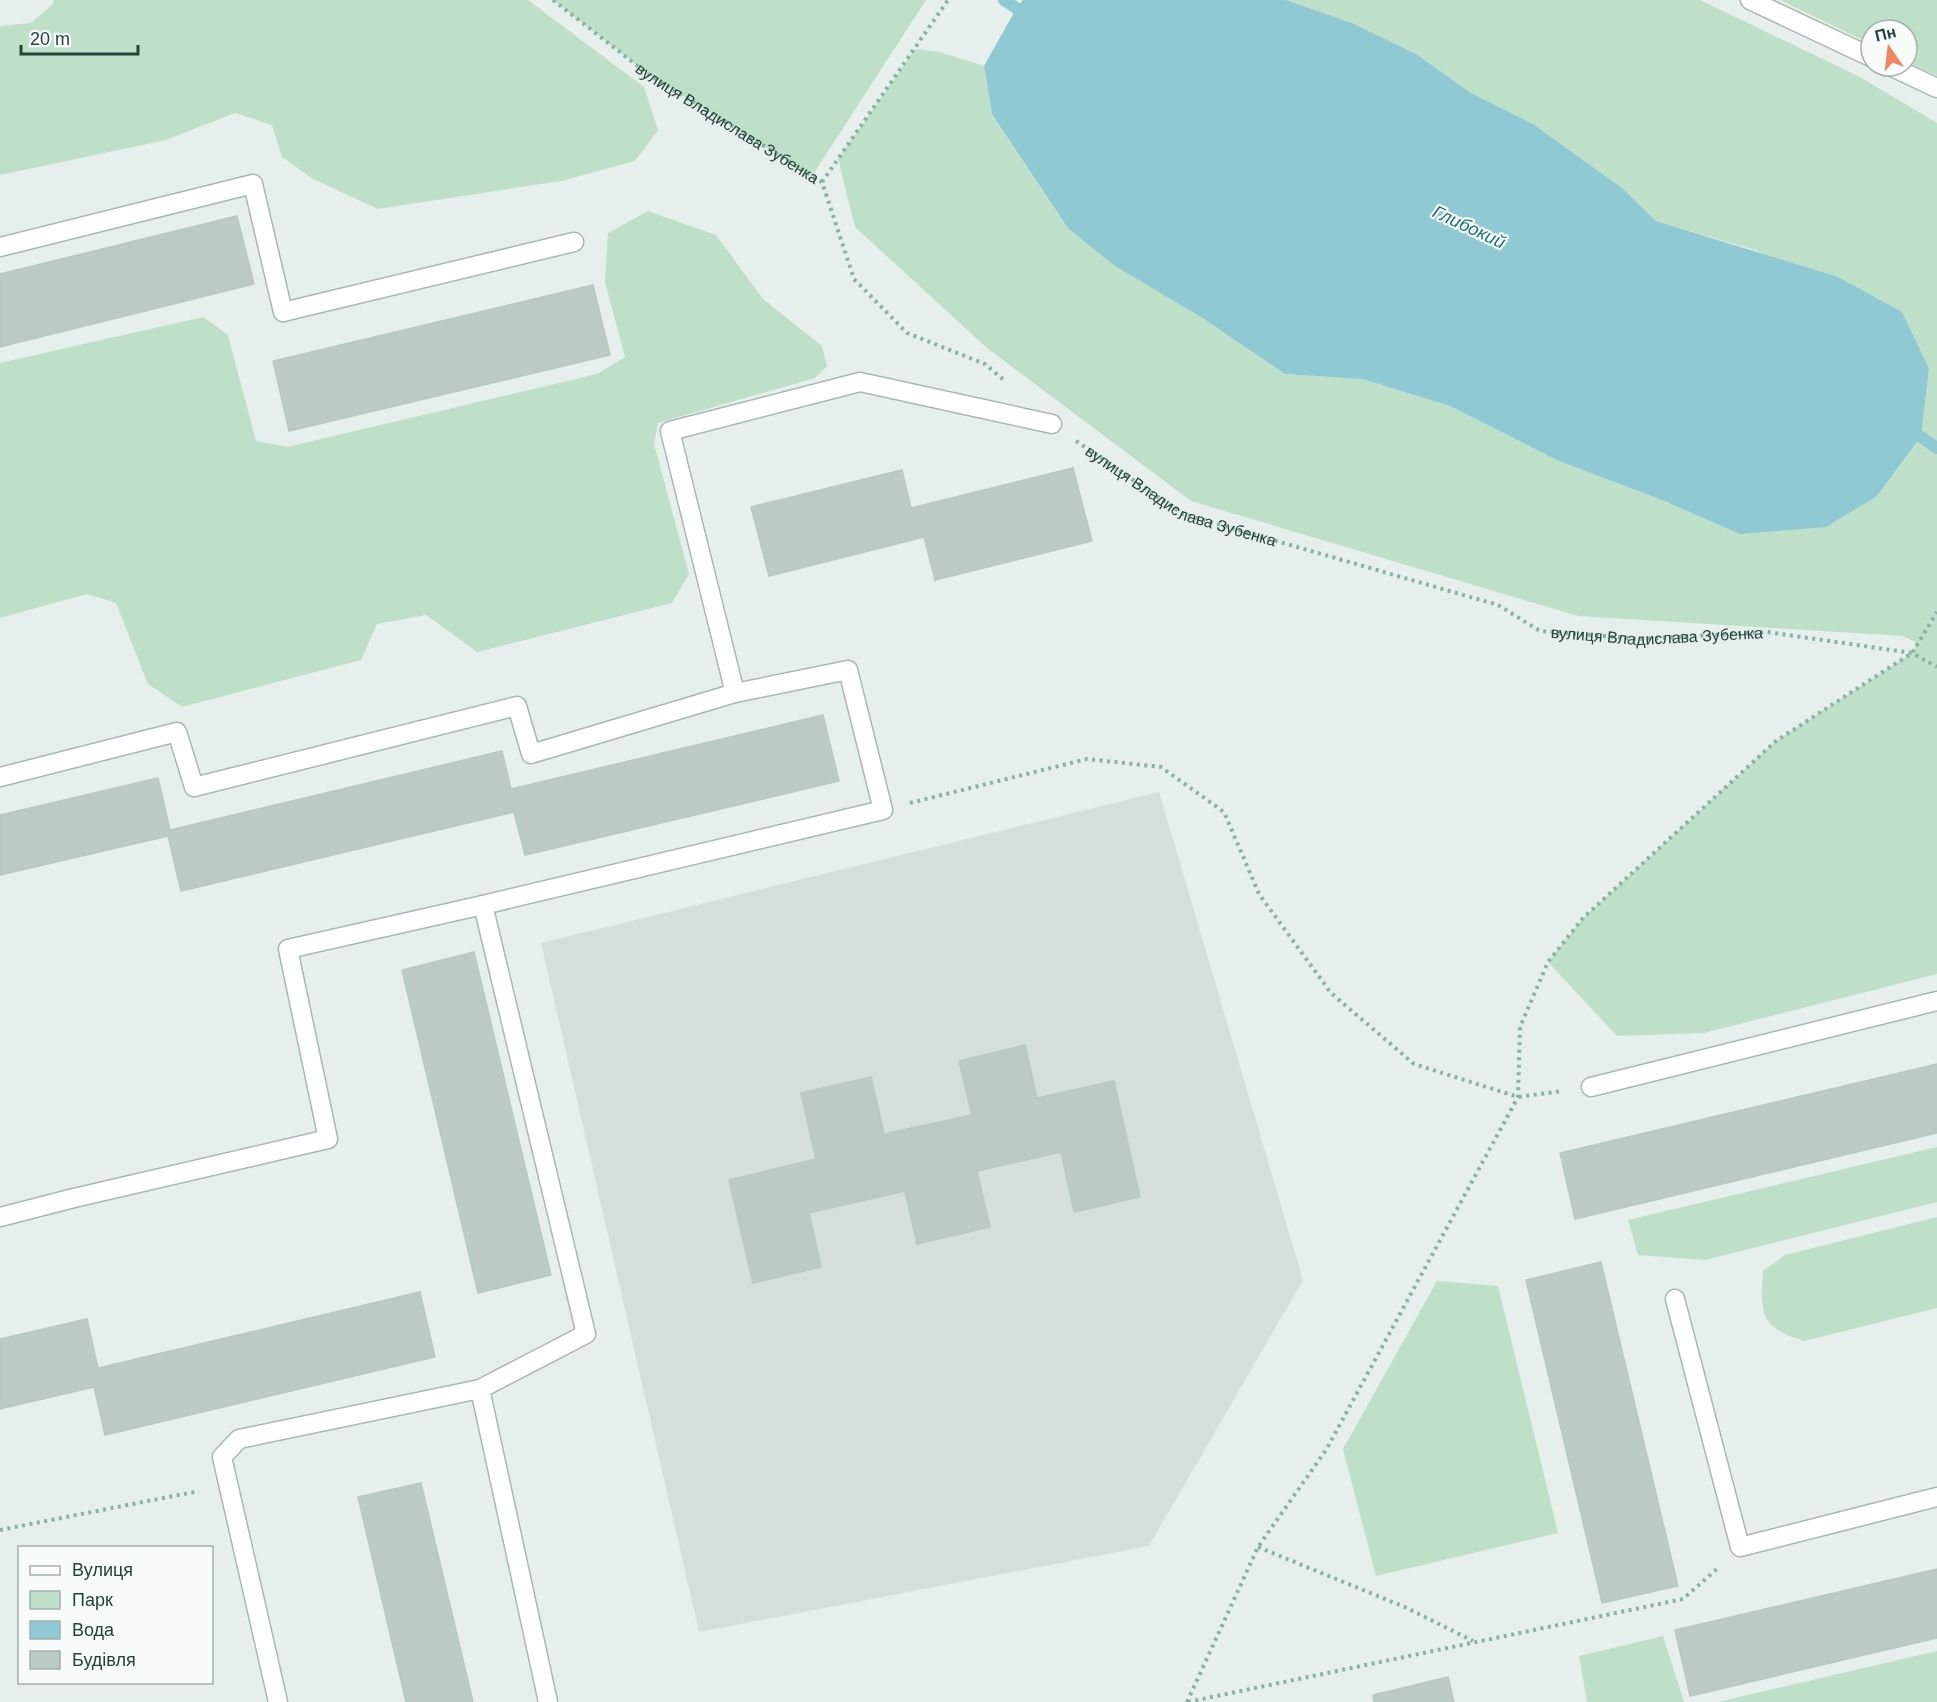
<svg xmlns="http://www.w3.org/2000/svg" width="1937" height="1702" font-family="Helvetica,sans-serif">
	<style>
		.built { fill: #d4dfda }
		.green { fill: #bfe0c8 }
		.water { fill: #8ec9d4 }
		.lines { fill: none; stroke-linecap: round; stroke-linejoin: round }
		.stream { stroke: #8ec9d4; stroke-width: 12 }
		.building { fill: #bbcac4; stroke: #b8c9c2; stroke-width: 1.5 }
		.service-casing { stroke: #a8b8b2; stroke-width: 21 }
		.minor-casing { stroke: #a8b8b2; stroke-width: 21 }
		.path { stroke: #86b3a5; stroke-width: 4; stroke-dasharray: 3 4.5; stroke-linecap: butt }
		.service { stroke: #fff; stroke-width: 18 }
		.minor { stroke: #fff; stroke-width: 18 }
		.labels { text-anchor: middle; stroke-width: 4.5; stroke-linejoin: round; paint-order: stroke }
		.street-label { font-size: 16px; fill: #24423a; stroke: #f7fbf9 }
		.water-label { font-size: 18px; font-style: italic; fill: #1c6f80; stroke: #f7fbf9 }
	</style>
	<rect width="100%" height="100%" fill="#e6efeb"/>
	<path class="built" d="M1159,792L1303,1280L1149,1546L699,1632L541,943Z"/>
	<g class="green">
		<path d="M53,0H528L644,87L658,130L635,161L561,181L378,209L313,179L282,157L272,125L235,113L166,140L0,175V26L31,23L53,4Z"/>
		<path d="M553,0H926L812,176L648,74Z"/>
		<path d="M1286,0H1700L1860,77L1937,123V974L1704,1033L1617,1036L1548,962L1583,918L1776,741L1912,653L1917,643L1903,636L1578,616L1191,501L987,348L855,227L838,159L915,49L940,52L984,66L992,114L1156,289L1201,317L1285,374L1362,379L1450,406L1559,461L1662,500L1740,534L1877,496L1921,438L1929,369L1758,251L1656,221L1622,188L1533,124L1471,93L1416,54L1352,23Z"/>
		<path d="M1780,0H1937V76L1907,62V30H1871V44Z"/>
		<path d="M648,211L716,235L763,299L822,346L827,366L815,378L658,423L654,444L689,574L672,603L477,652L426,615L377,624L361,660L182,707L148,684L116,603L87,594L0,618V363L203,317L228,335L256,441L287,447L597,374L625,357L605,282L608,233Z"/>
		<path d="M1937,1147V1202L1705,1260L1638,1255L1628,1220Z"/>
		<path d="M1937,1217V1308L1804,1341C1760,1328 1760,1313 1763,1271L1785,1255Z"/>
		<path d="M1437,1281L1498,1286L1558,1533L1376,1576L1343,1449Z"/>
		<path d="M1663,1636L1684,1702H1587L1579,1656Z"/>
		<path d="M1937,1651V1702H1718Z"/>
	</g>
	<path class="water" d="M1023,0H1286L1352,23L1416,54L1471,93L1533,124L1622,188L1656,221L1838,277L1902,312L1929,369L1921,437L1877,496L1826,527L1740,534L1662,500L1559,461L1450,406L1362,379L1285,374L1201,317L1115,266L1068,228L992,114L984,66L1016,9Z"/>
	<g class="lines">
		<g class="stream">
			<path d="M1004,0L1030,17"/>
			<path d="M1907,432L1921,437L1937,448"/>
		</g>
	</g>
	<g class="building">
		<path d="M237,216L254,284L0,347V274Z"/>
		<path d="M593,285L610,355L289,431L273,361Z"/>
		<path d="M1073,468L1092,541L935,580L924,537L769,576L751,507L902,470L911,508Z"/>
		<path d="M823,715L839,781L525,855L514,812L181,891L168,836L0,875V815L158,778L170,830L502,751L511,789Z"/>
		<path d="M474,952L551,1275L478,1293L402,970Z"/>
		<path d="M1025,1045L1037,1098L1114,1081L1140,1197L1074,1212L1061,1152L977,1171L990,1227L917,1244L905,1191L809,1213L821,1267L753,1283L729,1180L816,1159L801,1093L871,1077L884,1134L972,1115L959,1061Z"/>
		<path d="M1937,1064V1133L1575,1219L1560,1153Z"/>
		<path d="M1601,1262L1678,1586L1602,1603L1526,1280Z"/>
		<path d="M420,1292L435,1357L105,1435L94,1387L0,1409V1339L87,1319L98,1368Z"/>
		<path d="M421,1483L473,1702H406L358,1497Z"/>
		<path d="M1937,1569V1638L1690,1696L1675,1630Z"/>
		<path d="M1448,1677L1454,1702H1374L1373,1695Z"/>
	</g>
	<g class="lines">
		<defs>
			<g id="service">
				<path d="M0,247L253,184L283,312L574,242"/>
				<path d="M0,777L177,732L194,787L517,706L531,754L735,693"/>
				<path d="M483,905L883,810L848,670L735,693L670,431L860,382L1052,424"/>
				<path d="M1591,1087L1937,1001"/>
				<path d="M0,1217L74,1198L328,1139L288,949L483,905L586,1334L480,1389L548,1702"/>
				<path d="M1675,1299L1740,1547L1937,1497"/>
				<path d="M278,1702L222,1457L239,1439L480,1389"/>
			</g>
			<g id="minor">
				<path d="M1750,0L1871,57"/>
				<path d="M1890,66L1937,88"/>
			</g>
		</defs>
		<use href="#service" class="service-casing"/>
		<use href="#minor" class="minor-casing"/>
		<g class="path">
			<path id="s1" d="M553,0L648,74L822,182L854,279L907,333L985,364L1006,382"/>
			<path d="M822,182L948,0"/>
			<path id="s2" d="M1076,441L1183,514L1498,605L1540,631L1640,639L1767,632L1912,653L1937,667"/>
			<path d="M910,803L1087,759L1161,767L1224,812L1259,894L1331,993L1414,1064L1518,1097L1562,1091"/>
			<path d="M0,1530L199,1491"/>
			<path d="M1258,1547L1407,1608L1473,1641"/>
			<path d="M1187,1702L1258,1547L1326,1450L1518,1097L1520,1027L1548,962L1583,918L1776,741L1912,653L1937,612"/>
			<path d="M1188,1702L1683,1599L1719,1567"/>
		</g>
		<use href="#service" class="service"/>
		<use href="#minor" class="minor"/>
	</g>
	<g class="labels">
		<g class="street-label">
			<text dy="6" stroke="none"><textPath href="#s1" startOffset="214">вулиця Владислава Зубенка</textPath></text>
			<text dy="6" stroke="none"><textPath href="#s2" startOffset="120">вулиця Владислава Зубенка</textPath></text>
			<text dy="6" stroke="none"><textPath href="#s2" startOffset="624">вулиця Владислава Зубенка</textPath></text>
		</g>
		<g class="water-label">
			<text transform="translate(1469 227) rotate(25)" y="6">Глибокий</text>
		</g>
	</g>
	<rect x="18" y="1546" width="195" height="138" fill="#f7fbf9" stroke="#a3b1ad" stroke-width="1.5"/>
	<rect x="30" y="1566" width="30" height="9" fill="#ffffff" stroke="#a3b1ad" stroke-width="1.5"/>
	<text x="72" y="1576" font-size="18" fill="#24423a">Вулиця</text>
	<rect x="30" y="1591" width="30" height="18" fill="#bfe0c8" stroke="#a3b1ad" stroke-width="1.5"/>
	<text x="72" y="1606" font-size="18" fill="#24423a">Парк</text>
	<rect x="30" y="1621" width="30" height="18" fill="#8ec9d4" stroke="#a3b1ad" stroke-width="1.5"/>
	<text x="72" y="1636" font-size="18" fill="#24423a">Вода</text>
	<rect x="30" y="1651" width="30" height="18" fill="#bbcac4" stroke="#a3b1ad" stroke-width="1.5"/>
	<text x="72" y="1666" font-size="18" fill="#24423a">Будівля</text>
	<g transform="translate(1889 48) rotate(346)"><circle r="28" fill="#f7fbf9" stroke="#a3b1ad" stroke-width="1.5"/>
	<path d="M0-4.5L10 22L0 15L-10 22Z" fill="#f4845f"/>
	<text y="-9" font-size="16" font-weight="bold" text-anchor="middle" fill="#24423a">Пн</text>
	</g>
	<path d="M21 45v9h117v-9" fill="none" stroke="#24423a" stroke-width="3"/>
	<text x="30" y="45" font-size="18" fill="#24423a" stroke="#f7fbf9" stroke-width="4.5" paint-order="stroke">20 m</text>
</svg>
